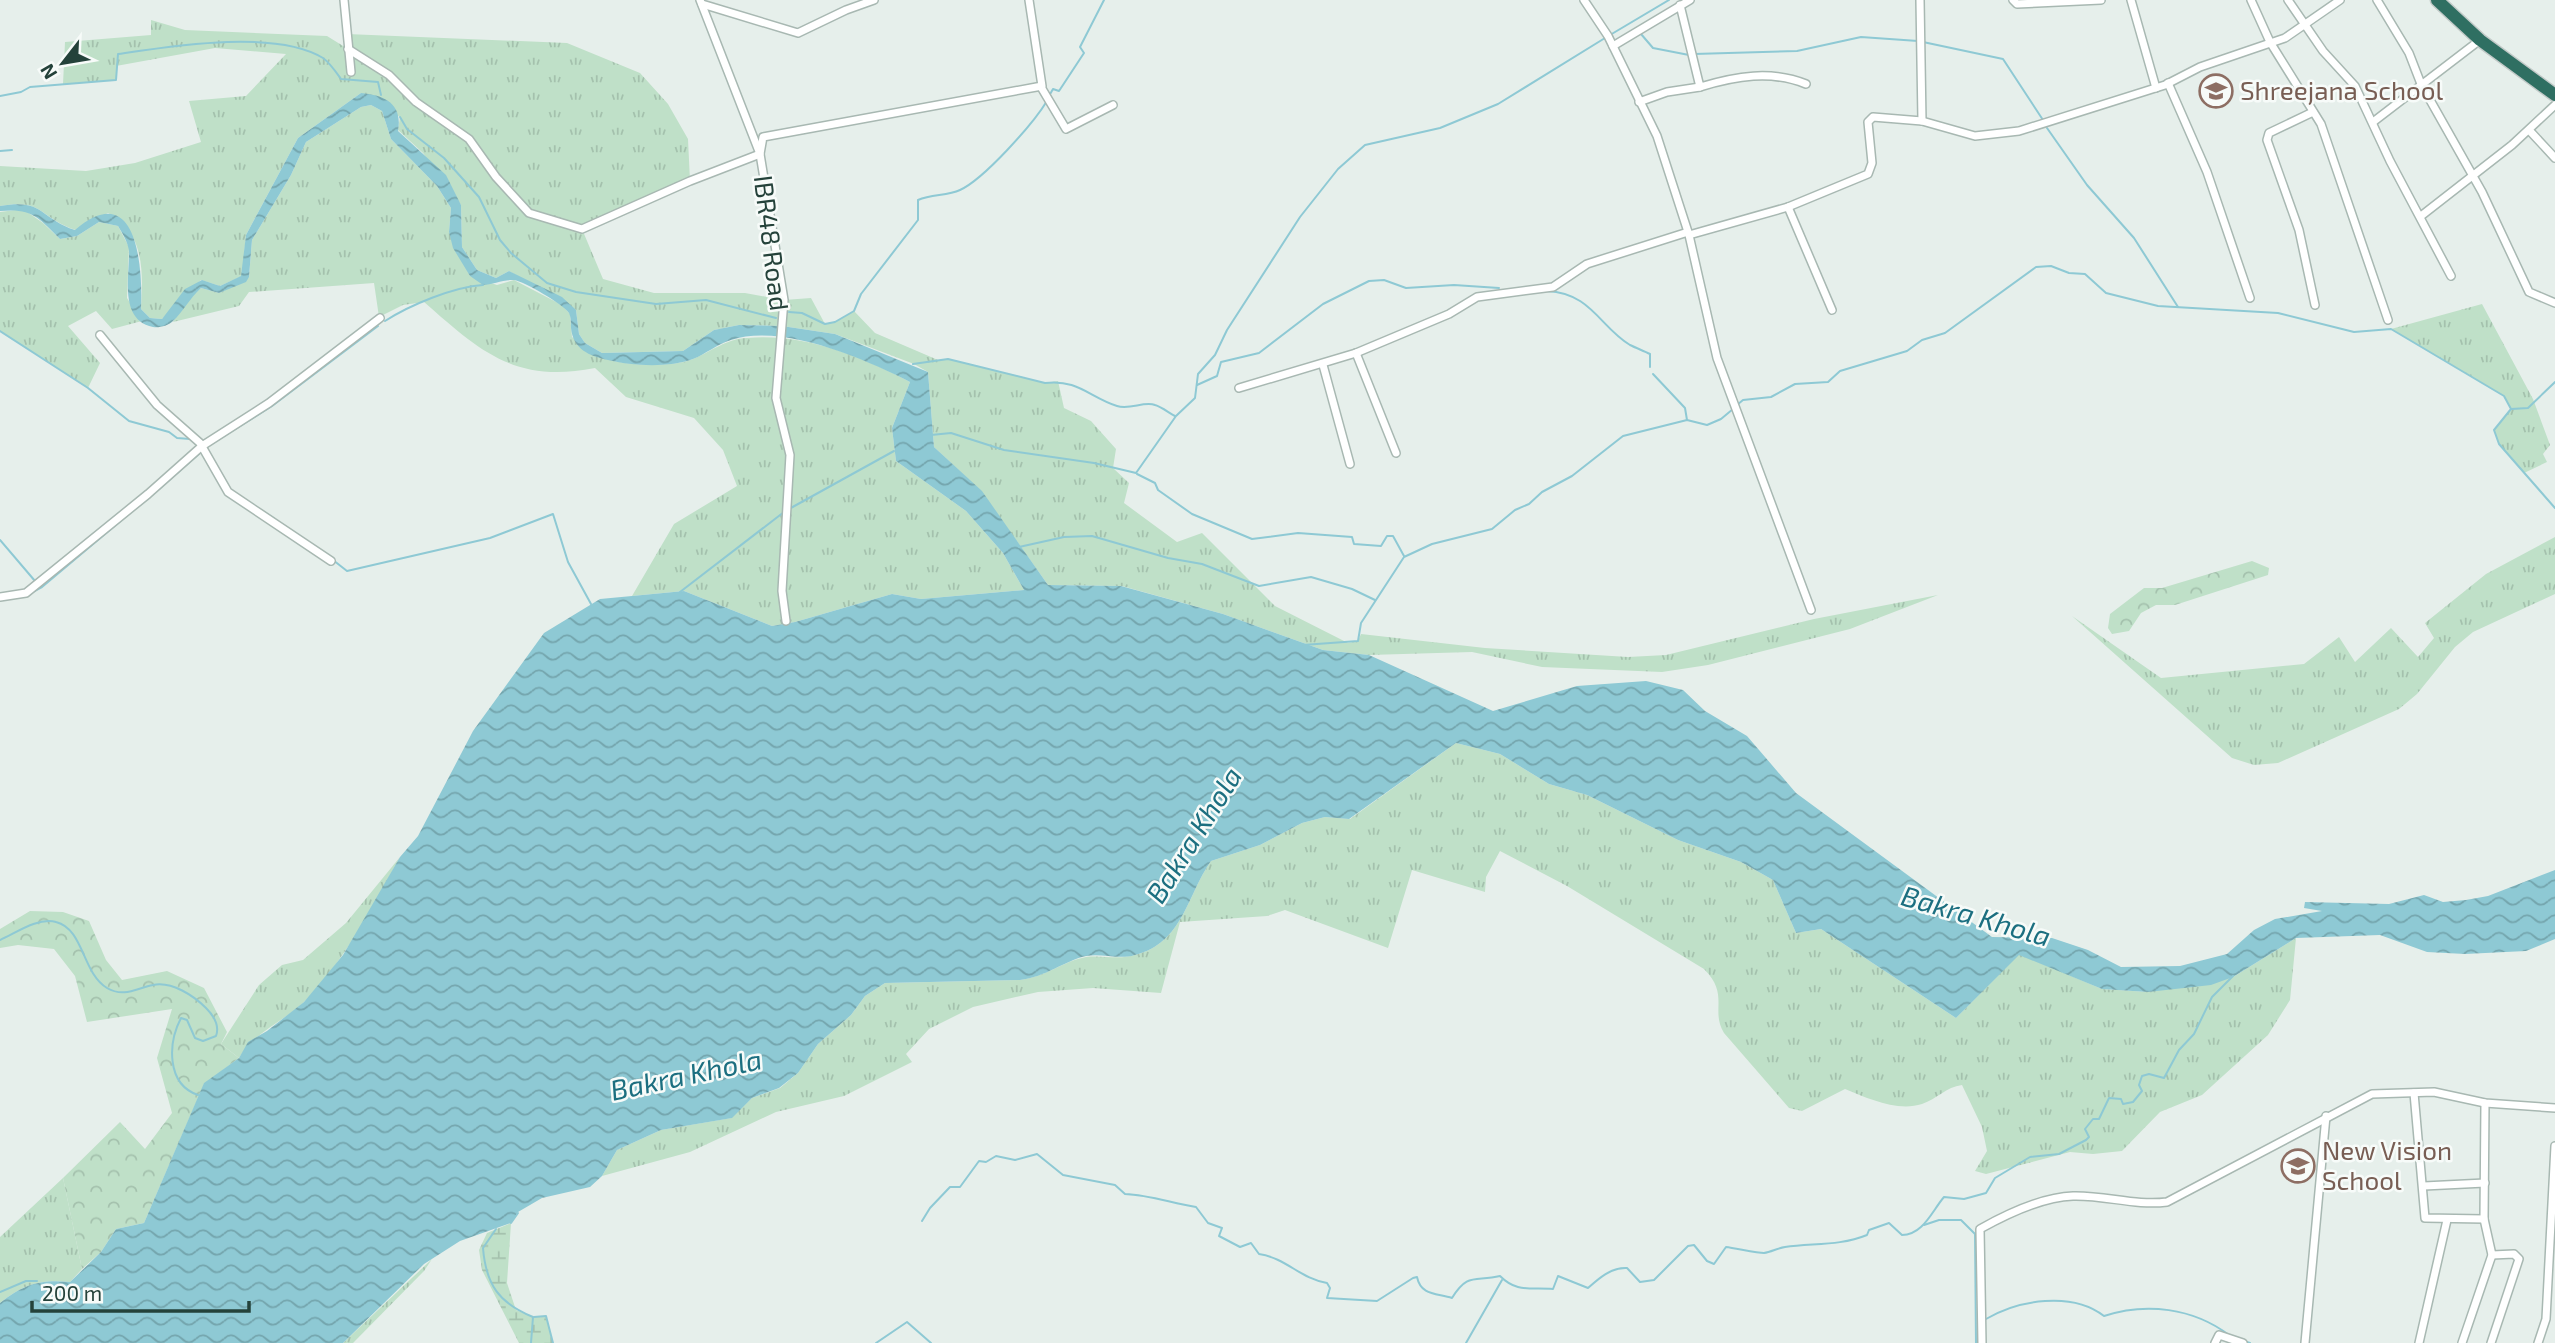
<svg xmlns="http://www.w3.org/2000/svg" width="2555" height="1343" font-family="'Exo 2',sans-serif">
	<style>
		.grass { fill: url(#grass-tufts) }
		.forest { fill: url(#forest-crowns) }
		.wetland { fill: url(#wetland-marsh) }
		.water { fill: url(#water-waves) }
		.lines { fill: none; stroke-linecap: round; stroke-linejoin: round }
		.stream { stroke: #8ec9d4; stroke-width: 2 }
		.street-casing { stroke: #a8b8b2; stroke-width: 10 }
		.highway-casing { stroke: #c2cac8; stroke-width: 15 }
		.street { stroke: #fff; stroke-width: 7 }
		.highway { stroke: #2f6f62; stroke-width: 12 }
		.labels { text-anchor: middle; stroke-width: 5; stroke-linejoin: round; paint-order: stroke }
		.education-label { font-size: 26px; fill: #785e54; stroke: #f7fbf9; text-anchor: start }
		.street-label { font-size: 26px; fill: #24423a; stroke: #f7fbf9 }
		.water-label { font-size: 28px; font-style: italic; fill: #1c6f80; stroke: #f7fbf9 }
	</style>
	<defs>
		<pattern id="grass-tufts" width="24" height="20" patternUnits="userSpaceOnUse" patternTransform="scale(1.75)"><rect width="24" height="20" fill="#bfe0c8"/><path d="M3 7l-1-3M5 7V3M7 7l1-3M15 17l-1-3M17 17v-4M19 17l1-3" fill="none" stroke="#a4c1ad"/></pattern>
		<pattern id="forest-crowns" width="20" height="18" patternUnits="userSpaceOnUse" patternTransform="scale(1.75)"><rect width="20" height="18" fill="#bfe0c8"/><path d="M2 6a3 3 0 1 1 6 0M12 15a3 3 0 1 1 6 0" fill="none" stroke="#a4c1ad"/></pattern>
		<pattern id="wetland-marsh" width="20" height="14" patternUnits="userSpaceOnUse" patternTransform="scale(1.75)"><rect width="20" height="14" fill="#bfe0c8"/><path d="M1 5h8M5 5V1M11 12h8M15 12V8" fill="none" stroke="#a4c1ad"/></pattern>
		<pattern id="water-waves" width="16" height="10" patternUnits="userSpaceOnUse" patternTransform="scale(1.75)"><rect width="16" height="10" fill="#8ec9d4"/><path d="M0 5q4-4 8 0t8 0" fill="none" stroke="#74a5ad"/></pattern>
	</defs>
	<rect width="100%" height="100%" fill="#e6efeb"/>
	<g class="grass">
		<path d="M151,20L185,30L327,36L348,49L347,34L567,43L640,73L668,104L688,139L690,181L582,229L603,279L654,293H745L784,300L811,298L825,324L835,322L854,311L875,333L938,360L948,359L1045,383L1058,381L1064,408L1091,421L1116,449L1113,468L1129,483L1124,503L1177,542L1202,533L1275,606L1348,643L1358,641L1361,634L1485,648L1628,657L1666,655L1814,619L1938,595L1850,629L1708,665L1662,672L1542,667L1472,652L1369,655L1323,650L1223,614L1122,586L1048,585L981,491L934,447L928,372L914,364L835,334L782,326L739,325L714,330L683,351L602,353L585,343L579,334L576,310L509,271L496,278L477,270L462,247L461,205L423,153L398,130L400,117L361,93L298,138L246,235L242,276L220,286L201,280L162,319L150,318L141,309C143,272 145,232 108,213L76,230C39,218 44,198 0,206V166L86,171L135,163L201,142L189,101L246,96L286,54L215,48L116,66V80L63,84L65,42L151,35Z"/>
		<path d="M371,105L382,111L391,139L437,186L451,208L449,232L470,276L497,285L514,280L562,305L570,314L572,337C584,345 600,358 614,361C635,366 673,367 693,359C712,351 726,339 747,338C804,333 861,356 910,382L892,428L896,461L966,511L1003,553L1024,590L921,599L892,594L795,622L772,626L684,591L632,596L674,524L737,486L723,450L694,418L626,397L595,368C515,384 480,351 424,302L403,305L379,317L374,283L249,292L239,306L173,322L185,302L201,288L219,293L249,277L252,240L291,175L306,142L361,107Z"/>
		<path d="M23,209L43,223L60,239L77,236L99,222L118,226L129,247L127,298L142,321L112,329L96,311L68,326L100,363L88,388L0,331V212Z"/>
		<path d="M2482,304L2533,399L2550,445L2543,454L2547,462L2524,473L2499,444L2494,430L2511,409L2504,396L2391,329Z"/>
		<path d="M2555,537V594L2473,632L2455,647L2417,694L2399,709L2278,763L2254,765L2232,758L2072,616L2161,678L2304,664L2339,637L2355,662L2391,628L2418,657L2434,638L2425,623L2486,574Z"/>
		<path d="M1456,743L1500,754L1549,784L1587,795L1678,840L1741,862L1773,880L1796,933L1821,929L1956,1018L2019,954L2102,989L2148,992L2233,977L2296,938L2290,1000L2268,1035L2202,1095L2160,1112L2122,1151L2093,1154L2070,1152L1986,1174L1975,1171L1987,1151L1982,1127L1962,1085C1946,1087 1937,1099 1922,1104C1897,1112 1867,1098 1845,1089L1802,1111L1789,1108L1724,1033C1710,1010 1730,995 1704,969L1567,886L1500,851L1486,877L1485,892L1412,870L1388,948L1285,910L1267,916L1180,922L1161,993L1093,988L1038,992L973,1007L929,1029L906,1054L912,1062L844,1096L776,1112L690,1152L602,1176L617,1150L661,1130L731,1118L752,1098L780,1088L798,1073L818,1044L851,1015L865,996L885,983L1020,980C1045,977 1064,961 1086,957C1102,955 1119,960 1135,955C1183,943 1187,895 1211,861L1260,845L1302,823L1325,817L1350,819Z"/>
		<path d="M400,857C372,907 345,961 304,1002C283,1022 253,1033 239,1058L221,1044L259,985L282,965L303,960L346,923Z"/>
		<path d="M63,1178L82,1269L70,1282C40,1279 24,1284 0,1303V1237Z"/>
		<path d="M432,1259L424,1271L353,1343H343Z"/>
	</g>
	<g class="forest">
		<path d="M2252,561L2269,568L2268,575L2175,605H2156L2141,613L2129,631L2112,634L2108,628L2110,614L2144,588H2162Z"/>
		<path d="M30,911L63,912L89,921L106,960L122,980L167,971L204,988L227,1032L221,1044L239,1058L204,1084L144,1223L116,1229L101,1252L82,1269L63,1178L120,1122L145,1149L172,1113L157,1058L172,1009L87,1022L75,976L54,949L18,945L0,948V929Z"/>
	</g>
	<path class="wetland" d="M511,1223L507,1283L516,1310L533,1317L546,1316L553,1343H519L482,1270L479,1250L487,1233Z"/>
	<path class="water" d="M361,93C385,95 403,104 398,131L446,175L461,205L462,247L477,270L496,278L509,271L562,297L576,310L579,334L585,343L602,353L683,351L714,330L739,325L782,326L835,334L928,372L934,447L982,491L1048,585L1121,586L1223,614L1323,650L1369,655L1493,711L1577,686L1646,681L1683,690L1705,711L1747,736L1796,793L1992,937L2052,938L2088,950L2121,967L2180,966L2227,954L2254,930L2275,919L2322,911L2304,908L2305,902L2389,904L2424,895L2443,902L2466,900L2488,896L2555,870V939L2526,951L2465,954L2427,952L2380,935L2296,938L2233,977L2211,985L2148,992L2102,989L2019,955L1956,1018L1821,929L1796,933L1773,880L1741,862L1678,840L1587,795L1549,784L1500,754L1456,743L1349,819L1325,817L1302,823L1260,845L1211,861C1187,895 1183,943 1135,955C1119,960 1102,953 1086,956C1064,961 1046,977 1020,980L885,983L865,996L851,1015L818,1044L798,1073L779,1088L752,1098L732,1118L661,1130L617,1150L602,1176L590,1187L542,1198L518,1212L511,1223L460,1241L424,1264L343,1343H0V1303C24,1284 40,1279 70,1282L101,1252L116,1229L144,1223L204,1083L239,1058L248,1042L267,1031L304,1002L343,955L400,857L418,836L473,731L544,633L600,599L632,596L684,591L772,626L795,622L892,594L921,599L1024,590L1003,553L966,511L896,461L892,428L910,382C865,359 782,323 731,340C717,344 706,354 693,359C670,368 631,366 608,360C589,356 573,349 571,328C571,324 571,317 569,313C564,305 524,281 514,280C505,279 492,285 483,285L470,276L453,248L449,232L451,208L437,186L391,139L382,111L371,105L361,107L306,142L291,175L252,240L249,277L246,282L219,293L201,288C189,299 183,312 173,321C168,326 159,328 153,327C118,320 130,274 129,251C128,242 122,233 118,226L99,222L77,236L60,239C38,217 32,208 0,211V206C44,198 39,218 75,230C137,177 143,267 141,309L150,318L162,319L185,289L202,280L220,286L241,276L246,235L298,138Z"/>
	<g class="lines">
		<g class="stream">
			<path d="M1641,34L1653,48L1689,55"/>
			<path d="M1610,35L1669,0"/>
			<path d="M1923,42L2003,59L2043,120"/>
			<path d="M1694,54L1797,51L1861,37L1918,41"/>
			<path d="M0,96L21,92L30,87L116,80L118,54C172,46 275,29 323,58C330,63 336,72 341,79L378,82L381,95"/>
			<path d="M1049,96L1053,89L1059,91L1084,53L1080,47L1104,0"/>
			<path d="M400,117L407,129L444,158L479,197L500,240L511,253L547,283L576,292L656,304L706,300L776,318"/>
			<path d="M2047,128L2087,185L2134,238L2178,307"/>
			<path d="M0,151L12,150"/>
			<path d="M1547,291C1591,293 1600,327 1630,345C1636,348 1644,351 1650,354V367"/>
			<path d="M789,312L802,313L825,324L835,322L854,311L861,294L918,220V200C932,194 947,196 960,190C984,179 1033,124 1047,101"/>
			<path d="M385,321C410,305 453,287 483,285"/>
			<path d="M0,331L88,388L129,421L169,432L177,438L190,439"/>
			<path d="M913,364L948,359L1045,383C1078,379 1089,397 1117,406C1130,410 1144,401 1155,405C1162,407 1169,413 1175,416"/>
			<path d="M1653,374L1685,408L1687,420"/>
			<path d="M1197,385L1217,376L1221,362L1259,353L1323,304L1369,281L1384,280L1406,288L1454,285L1499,288"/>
			<path d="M1737,405L1743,400L1771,397L1795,384L1828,382L1840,371L1907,351L1922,340L1945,333L2036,267L2051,266L2069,273L2085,274L2106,293L2158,306L2278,313L2354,332L2391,329L2504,396L2511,409L2494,430L2499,444L2555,508"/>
			<path d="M2511,409L2528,408L2555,382"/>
			<path d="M931,435L951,433L1004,450L1094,463L1136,473L1176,416L1195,398L1198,374L1215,355L1227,330L1300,217L1338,169L1365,145L1440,128L1498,104L1605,38"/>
			<path d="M205,448L272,406L378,326"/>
			<path d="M1137,474L1155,483L1158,490L1192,514L1252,539L1298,533L1352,537L1354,544L1381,546L1387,536H1393L1404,556"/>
			<path d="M159,489L201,452"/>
			<path d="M247,501L275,519"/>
			<path d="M789,509L894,451"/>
			<path d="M0,540L35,581"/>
			<path d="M1019,547L1064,537L1092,536L1168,558L1202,564L1259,586L1311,577L1352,589L1375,600"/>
			<path d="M333,560L347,571L490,538L553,514L568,562L591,604"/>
			<path d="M680,592L784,512"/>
			<path d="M25,596L42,587L130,513"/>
			<path d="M1303,645L1358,641L1361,623L1404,557L1432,544L1492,529L1515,510L1529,504L1542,492L1572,476L1623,436L1687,420L1707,425L1721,419L1733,409"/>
			<path d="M0,940C16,933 38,917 56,922C84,929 82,973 107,988C124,998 137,988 153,985C172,981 194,996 206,1008C214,1016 220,1025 216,1036L203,1041L195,1038L187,1020L181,1018C168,1043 166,1084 198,1095"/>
			<path d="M922,1221L930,1208L950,1187H960L979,1161L986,1162L996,1156L1015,1160L1037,1154L1063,1175L1115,1185L1125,1194C1150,1195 1171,1203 1196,1207L1208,1223L1222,1228L1219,1236L1240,1247L1251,1243L1259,1254C1286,1258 1301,1279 1327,1283L1330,1288L1327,1298L1377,1301L1413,1278L1417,1277C1421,1296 1437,1293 1452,1298C1468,1272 1475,1282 1500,1276C1517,1293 1530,1287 1553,1289L1558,1276L1588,1288C1598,1279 1611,1267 1627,1268L1640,1282L1654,1280L1688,1246L1694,1245L1707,1261L1714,1264L1726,1247C1735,1248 1757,1253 1764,1253C1771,1252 1778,1248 1785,1247C1813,1243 1840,1246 1867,1235L1869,1230L1889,1223L1902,1235C1923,1235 1932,1211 1944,1197L1964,1199L1986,1193L1995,1178L2030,1157L2059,1154L2086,1140L2089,1137L2085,1129L2093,1119H2099L2109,1098L2121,1099L2123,1104L2133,1102L2142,1091L2139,1085L2142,1076L2149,1074L2164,1078L2179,1050L2194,1034L2212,997L2233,976"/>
			<path d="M511,1223L518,1213"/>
			<path d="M1924,1225L1939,1220H1961L1975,1234L1976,1343"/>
			<path d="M496,1229L483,1248C486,1285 499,1303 533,1317L531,1343"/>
			<path d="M0,1292L26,1281H37"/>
			<path d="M534,1317L546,1316L553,1343"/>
			<path d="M1986,1319C2018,1300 2072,1291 2104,1316C2146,1302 2193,1308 2229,1335"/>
			<path d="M2244,1341L2250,1343"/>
			<path d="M876,1343L907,1322L931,1343"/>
			<path d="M1466,1343L1502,1280"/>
		</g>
		<defs>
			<g id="street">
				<path d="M344,0L351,72"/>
				<path d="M700,0L760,154L784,300L776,398L790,455L782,591L786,621"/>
				<path d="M1584,0L1608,36L1657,136L1689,235L1717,358L1811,610"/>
				<path d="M1920,0L1922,121"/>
				<path d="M2013,0L2017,4L2101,0"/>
				<path d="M2131,0L2156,88"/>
				<path d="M2251,0L2270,42L2321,124L2388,320"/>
				<path d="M2288,0L2323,51L2355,86L2390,161L2451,276"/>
				<path d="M2377,0L2409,53L2421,84L2482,192L2529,292L2555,303"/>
				<path d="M702,4L798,33L846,10L874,0"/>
				<path d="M1680,5L1700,87C1736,76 1771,70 1806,84"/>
				<path d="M1613,46L1690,0"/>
				<path d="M348,49L389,75L416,102L469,139L496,177L529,213L582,229L690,181L760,154L763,137L1042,86L1029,0"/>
				<path d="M2168,83L2207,172L2250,298"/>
				<path d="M1041,87L1066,129L1113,105"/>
				<path d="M1639,102L1667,92L1700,87"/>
				<path d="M2313,112L2269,133L2267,140L2299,230L2315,305"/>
				<path d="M2373,122L2480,40"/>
				<path d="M2529,130L2555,158"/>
				<path d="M1788,207L1832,310"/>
				<path d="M2421,216L2512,145L2555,105"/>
				<path d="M1689,235L1788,207L1868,174L1872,163L1868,122L1873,117L1922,121L1975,136L2019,131L2165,85L2200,67L2285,38L2340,0"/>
				<path d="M100,335L157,405L200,443L228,492L331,561"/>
				<path d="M1356,353L1396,453"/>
				<path d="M1323,365L1350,464"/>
				<path d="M1239,388L1356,353L1449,314L1477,297L1553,287L1587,264L1688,232"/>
				<path d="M0,597L26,593L148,494L202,446L269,403L380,318"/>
				<path d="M2414,1093L2425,1218L2484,1219"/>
				<path d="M2424,1186L2485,1183"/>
				<path d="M1982,1343L1980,1229C2005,1215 2043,1197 2073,1196C2105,1195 2135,1206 2167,1202L2372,1094L2434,1092L2485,1103L2555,1108"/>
				<path d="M2215,1343L2219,1335L2243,1343"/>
				<path d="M2305,1343L2326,1116"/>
				<path d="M2419,1343L2447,1220"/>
				<path d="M2462,1343L2492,1255L2484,1219L2485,1103"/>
				<path d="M2491,1343L2519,1259L2514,1254L2492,1255"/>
				<path d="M2538,1343L2546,1319L2555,1146"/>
			</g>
			<path id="highway" d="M2437,0L2480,40L2555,95"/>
		</defs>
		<use href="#street" class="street-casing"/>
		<use href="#highway" class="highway-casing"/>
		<use href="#street" class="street"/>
		<use href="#highway" class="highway"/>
	</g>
	<defs>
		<symbol id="school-ring" viewBox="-11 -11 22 22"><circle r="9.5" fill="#f7fbf9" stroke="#8d6e63" stroke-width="1.5"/><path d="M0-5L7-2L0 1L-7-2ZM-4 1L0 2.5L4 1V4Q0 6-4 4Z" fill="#8d6e63"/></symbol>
	</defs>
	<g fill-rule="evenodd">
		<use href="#school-ring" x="2197" y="72" width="38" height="38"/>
		<use href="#school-ring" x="2279" y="1147" width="38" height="38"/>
	</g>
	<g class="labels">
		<g class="education-label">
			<text x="2240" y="100">Shreejana School</text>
			<text x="2322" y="1160">New Vision<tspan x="2322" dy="30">School</tspan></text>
		</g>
		<g class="street-label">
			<text transform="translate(771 243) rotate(83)" y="9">IBR48 Road</text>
		</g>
		<g class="water-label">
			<text transform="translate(1194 835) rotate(-58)" y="10">Bakra Khola</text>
			<text transform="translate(1976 916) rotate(16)" y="10">Bakra Khola</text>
			<text transform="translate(686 1075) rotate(-12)" y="10">Bakra Khola</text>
		</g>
	</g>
	<g transform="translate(63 63) rotate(239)" stroke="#f7fbf9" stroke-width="5" paint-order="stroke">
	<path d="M0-5L12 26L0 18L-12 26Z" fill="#24423a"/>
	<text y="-10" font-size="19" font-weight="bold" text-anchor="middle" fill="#24423a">N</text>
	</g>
	<path d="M32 1301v10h217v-10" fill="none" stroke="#24423a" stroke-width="3.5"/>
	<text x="42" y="1301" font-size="21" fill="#24423a" stroke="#f7fbf9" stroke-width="5" paint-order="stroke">200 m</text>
</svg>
